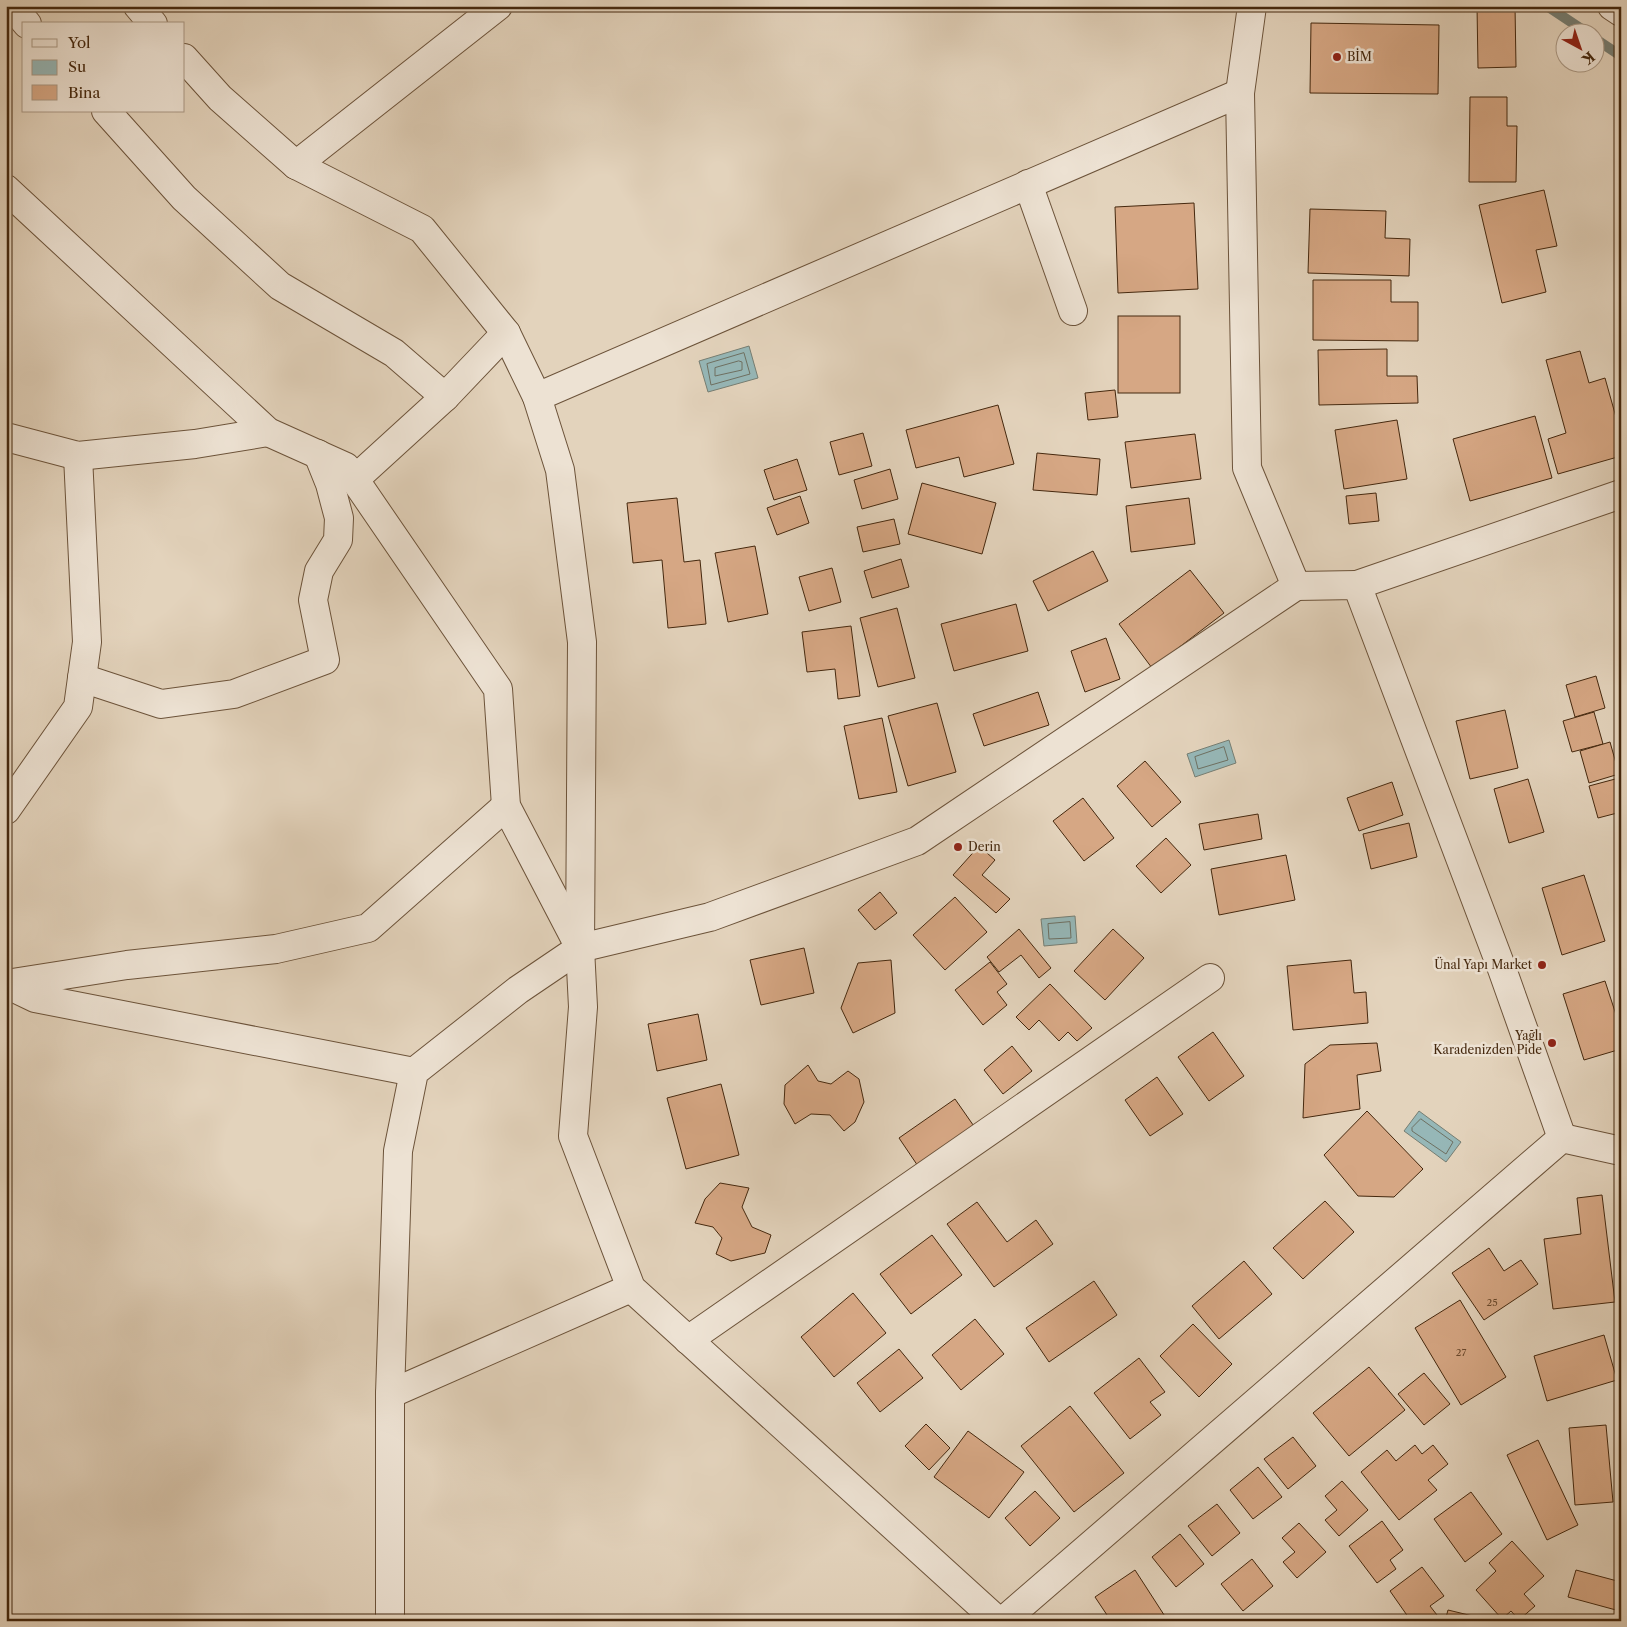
<svg xmlns="http://www.w3.org/2000/svg" width="1627" height="1627" font-family="'Libre Caslon Text',serif">
	<style>
		.water { fill: #96b7b7; stroke: #767e73 }
		.lines { fill: none; stroke-linecap: round; stroke-linejoin: round }
		.shore { stroke: #6e7062; stroke-width: 1 }
		.stream { stroke: #767e73; stroke-width: 10 }
		.building { fill: #d6a784; stroke: #45280e }
		.minor-casing { stroke: #6c533a; stroke-width: 30 }
		.minor { stroke: #ede2d3; stroke-width: 28 }
		.poi-dot { fill: #8f2418; stroke: #ede2d3; stroke-width: 2 }
		.labels { text-anchor: middle; stroke-width: 5; stroke-linejoin: round; paint-order: stroke }
		.number-label { font-size: 10px; fill: #69482c }
		.poi-label { font-size: 12px; fill: #45280e; stroke: #ede2d3; text-anchor: start }
	</style>
	<rect width="100%" height="100%" fill="#e3d3bc"/>
	<filter id="stains"><feTurbulence type="fractalNoise" baseFrequency=".004" numOctaves="4"/><feColorMatrix values="0 0 0 0 .2 0 0 0 0 .09 0 0 0 0 .02 0 0 0 .5 -.17"/></filter>
	<radialGradient id="worn" r=".72"><stop offset=".6" stop-color="#630" stop-opacity="0"/><stop offset="1" stop-color="#630" stop-opacity=".3"/></radialGradient>
	<g class="water">
		<path d="M749,346L758,378L708,392L699,361Z"/>
		<path d="M1229,740L1236,763L1195,777L1187,754Z"/>
		<path d="M1075,916L1077,943L1044,946L1041,919Z"/>
		<path d="M1419,1111L1461,1142L1446,1162L1404,1131Z"/>
	</g>
	<g class="lines">
		<g class="shore">
			<path d="M744,353L750,374L711,385L707,364Z"/>
			<path d="M739,361L742,362V370L715,376V368Z"/>
			<path d="M1224,747L1228,760L1198,769L1195,757Z"/>
			<path d="M1070,922L1071,938L1049,939L1048,924Z"/>
			<path d="M1421,1119L1453,1142L1446,1154L1412,1131V1128Z"/>
		</g>
		<g class="stream">
			<path d="M1547,6L1586,32"/>
			<path d="M1594,38L1621,56"/>
		</g>
	</g>
	<g class="building">
		<path d="M1477,6H1515L1516,67L1478,68Z"/>
		<path d="M1311,23L1439,25L1438,94L1310,93Z"/>
		<path d="M1470,97H1507V126H1517L1516,182H1469Z"/>
		<path d="M1544,190L1557,246L1536,250L1546,292L1502,303L1479,205Z"/>
		<path d="M1194,203L1198,289L1118,293L1115,207Z"/>
		<path d="M1310,209L1386,211L1385,238L1410,239L1409,276L1308,273Z"/>
		<path d="M1313,280H1391V302H1418V341L1313,340Z"/>
		<rect x="1118" y="316" width="62" height="77"/>
		<path d="M1387,349V376H1417L1418,403L1319,405L1318,350Z"/>
		<path d="M1580,351L1589,383L1605,378L1621,435V456L1558,474L1548,439L1566,433L1546,360Z"/>
		<path d="M1115,390L1118,417L1088,420L1085,393Z"/>
		<path d="M998,405L1014,464L964,477L959,457L916,468L906,430Z"/>
		<path d="M1535,416L1552,478L1470,501L1453,439Z"/>
		<path d="M1397,420L1407,479L1344,489L1335,430Z"/>
		<path d="M863,433L872,466L839,475L830,442Z"/>
		<path d="M1195,434L1201,479L1131,488L1125,442Z"/>
		<path d="M1037,453L1100,459L1097,495L1033,490Z"/>
		<path d="M797,459L807,490L774,500L764,470Z"/>
		<path d="M890,469L898,499L862,509L854,480Z"/>
		<path d="M922,483L996,503L982,554L908,534Z"/>
		<path d="M1376,493L1379,521L1349,524L1346,496Z"/>
		<path d="M800,496L809,523L777,535L767,508Z"/>
		<path d="M677,498L684,562L700,560L706,624L668,628L662,560L633,563L627,503Z"/>
		<path d="M1189,498L1195,544L1131,552L1126,506Z"/>
		<path d="M894,519L900,544L863,552L857,527Z"/>
		<path d="M755,546L768,614L728,622L715,553Z"/>
		<path d="M1093,551L1108,581L1048,611L1033,581Z"/>
		<path d="M901,559L909,587L872,598L864,571Z"/>
		<path d="M832,568L841,602L809,611L799,577Z"/>
		<path d="M1190,570L1224,613L1152,668L1119,624Z"/>
		<path d="M1016,604L1028,651L954,671L941,624Z"/>
		<path d="M897,608L915,678L878,687L860,618Z"/>
		<path d="M851,626L860,696L838,699L835,669L807,672L802,632Z"/>
		<path d="M1106,638L1120,679L1085,692L1071,651Z"/>
		<path d="M1596,676L1605,708L1575,717L1566,685Z"/>
		<path d="M1038,692L1049,725L984,746L973,714Z"/>
		<path d="M937,703L956,772L908,786L888,716Z"/>
		<path d="M1505,710L1518,768L1470,779L1456,721Z"/>
		<path d="M1594,712L1603,744L1572,752L1563,721Z"/>
		<path d="M882,718L897,792L859,799L844,726Z"/>
		<path d="M1610,742L1619,774L1589,783L1580,751Z"/>
		<path d="M1145,761L1181,802L1152,827L1117,786Z"/>
		<path d="M1619,778L1621,812L1598,818L1589,786Z"/>
		<path d="M1528,779L1544,832L1509,843L1494,789Z"/>
		<path d="M1392,782L1403,815L1359,831L1347,798Z"/>
		<path d="M1083,798L1114,838L1084,861L1053,821Z"/>
		<path d="M1258,814L1262,839L1204,850L1199,824Z"/>
		<path d="M1409,823L1417,857L1371,869L1363,834Z"/>
		<path d="M1166,838L1191,865L1161,893L1136,866Z"/>
		<path d="M979,846L995,860L982,875L1010,899L996,913L953,875Z"/>
		<path d="M1286,855L1295,900L1219,915L1211,869Z"/>
		<path d="M1584,875L1605,941L1562,955L1542,888Z"/>
		<path d="M880,892L897,913L875,930L858,910Z"/>
		<path d="M955,897L987,932L945,970L913,935Z"/>
		<path d="M1019,929L1051,968L1039,978L1021,955L999,972L987,957Z"/>
		<path d="M1113,929L1144,958L1105,1000L1074,971Z"/>
		<path d="M804,948L814,993L761,1005L750,960Z"/>
		<path d="M891,960L895,1013L853,1033L841,1008L858,963Z"/>
		<path d="M1351,960L1354,993L1366,992L1368,1023L1293,1030L1287,966Z"/>
		<path d="M990,962L1007,984L997,992L1007,1005L983,1025L955,990Z"/>
		<path d="M1605,981L1621,1030V1049L1584,1060L1563,994Z"/>
		<path d="M1050,984L1092,1028L1077,1041L1068,1032L1059,1041L1039,1020L1029,1030L1016,1017Z"/>
		<path d="M698,1014L707,1060L657,1071L648,1024Z"/>
		<path d="M1213,1032L1244,1076L1209,1101L1178,1057Z"/>
		<path d="M1377,1043L1381,1071L1357,1075L1360,1109L1303,1118L1305,1064L1330,1045Z"/>
		<path d="M1012,1046L1032,1071L1003,1094L984,1070Z"/>
		<path d="M808,1065L818,1081L831,1084L848,1071L859,1079L864,1102L855,1122L844,1131L830,1115L811,1114L795,1124L784,1104L785,1085Z"/>
		<path d="M1157,1077L1183,1114L1150,1136L1125,1100Z"/>
		<path d="M721,1084L739,1155L686,1169L667,1098Z"/>
		<path d="M955,1099L978,1132L922,1172L899,1138Z"/>
		<path d="M1367,1111L1423,1169L1394,1197L1358,1196L1324,1155Z"/>
		<path d="M720,1183L749,1188L742,1207L752,1227L771,1235L765,1253L731,1261L716,1254L722,1238L713,1227L695,1223L705,1199Z"/>
		<path d="M1602,1195L1615,1302L1553,1309L1544,1239L1581,1234L1577,1198Z"/>
		<path d="M1325,1201L1354,1232L1303,1279L1273,1248Z"/>
		<path d="M977,1202L1007,1242L1036,1220L1053,1244L994,1287L947,1224Z"/>
		<path d="M932,1235L962,1275L911,1314L880,1274Z"/>
		<path d="M1489,1248L1504,1271L1521,1260L1538,1284L1484,1320L1452,1273Z"/>
		<path d="M1244,1261L1272,1294L1219,1339L1192,1306Z"/>
		<path d="M1094,1281L1117,1315L1049,1362L1026,1328Z"/>
		<path d="M853,1293L886,1333L834,1377L801,1337Z"/>
		<path d="M1460,1300L1506,1377L1461,1405L1415,1328Z"/>
		<path d="M975,1319L1004,1354L961,1390L932,1355Z"/>
		<path d="M1193,1324L1232,1364L1199,1397L1160,1356Z"/>
		<path d="M1604,1335L1617,1380L1547,1401L1534,1356Z"/>
		<path d="M899,1349L923,1378L880,1412L857,1383Z"/>
		<path d="M1139,1358L1165,1392L1150,1402L1161,1415L1130,1439L1094,1393Z"/>
		<path d="M1369,1367L1405,1410L1349,1456L1313,1413Z"/>
		<path d="M1424,1373L1450,1404L1424,1425L1398,1394Z"/>
		<path d="M1070,1406L1124,1473L1074,1512L1021,1446Z"/>
		<path d="M926,1424L950,1448L929,1470L905,1446Z"/>
		<path d="M1606,1425L1613,1502L1575,1505L1569,1428Z"/>
		<path d="M968,1431L1024,1472L989,1518L934,1477Z"/>
		<path d="M1293,1437L1316,1466L1288,1489L1264,1459Z"/>
		<path d="M1538,1440L1578,1525L1547,1540L1507,1455Z"/>
		<path d="M1415,1445L1422,1454L1433,1445L1448,1464L1428,1480L1437,1490L1399,1520L1361,1472L1387,1450L1396,1461Z"/>
		<path d="M1258,1467L1282,1497L1253,1519L1230,1490Z"/>
		<path d="M1342,1481L1368,1510L1339,1536L1325,1520L1337,1510L1325,1496Z"/>
		<path d="M1035,1491L1060,1518L1030,1546L1005,1518Z"/>
		<path d="M1471,1492L1502,1534L1465,1562L1434,1519Z"/>
		<path d="M1217,1504L1240,1533L1212,1556L1188,1526Z"/>
		<path d="M1382,1521L1403,1550L1390,1560L1396,1569L1377,1583L1349,1546Z"/>
		<path d="M1299,1523L1326,1552L1297,1578L1283,1562L1295,1552L1282,1538Z"/>
		<path d="M1180,1534L1204,1564L1176,1587L1152,1557Z"/>
		<path d="M1512,1541L1544,1576L1524,1594L1535,1606L1519,1620L1511,1611L1502,1619L1476,1590L1496,1571L1489,1563Z"/>
		<path d="M1252,1559L1273,1586L1243,1611L1221,1584Z"/>
		<path d="M1422,1567L1444,1596L1430,1606L1437,1615L1429,1621H1411L1390,1591Z"/>
		<path d="M1135,1570L1168,1621H1111L1095,1597Z"/>
		<path d="M1576,1570L1621,1582L1616,1610L1568,1597Z"/>
		<path d="M1448,1610L1481,1618V1621H1445Z"/>
	</g>
	<g class="lines">
		<defs>
			<g id="minor">
				<path d="M12,6L27,24"/>
				<path d="M138,6L153,24"/>
				<path d="M1252,6L1240,93L1247,468L1296,586L1357,585L1502,969L1562,1138"/>
				<path d="M1612,6L1621,12"/>
				<path d="M184,58L220,98L296,165L422,229L506,333L537,397L560,470L582,642L580,948L583,1007L573,1136L631,1288L998,1621"/>
				<path d="M106,111L184,198L280,286L394,353L445,397"/>
				<path d="M296,165L498,6"/>
				<path d="M1028,184L1073,311"/>
				<path d="M6,189L268,432L346,467L498,689L506,806L578,944"/>
				<path d="M537,397L1240,93"/>
				<path d="M6,437L78,456L195,444L268,432"/>
				<path d="M354,480L445,397L506,333"/>
				<path d="M1357,585L1621,494"/>
				<path d="M82,678L161,704L234,694L325,660L313,600L319,571L338,540L339,518L330,484L318,454"/>
				<path d="M6,810L78,707L87,642L78,456"/>
				<path d="M6,984L127,965L276,949L368,928L506,806"/>
				<path d="M6,984L35,998L414,1072"/>
				<path d="M1562,1138L1621,1151"/>
				<path d="M688,1340L1210,978"/>
				<path d="M390,1394L631,1288"/>
				<path d="M390,1621V1394L398,1151L414,1072L518,990L580,948L710,917L917,841L1296,586"/>
				<path d="M1003,1621L1562,1138"/>
			</g>
		</defs>
		<use href="#minor" class="minor-casing"/>
		<use href="#minor" class="minor"/>
	</g>
	<g class="poi-dot">
		<circle cx="1337" cy="57" r="5"/>
		<circle cx="958" cy="847" r="5"/>
		<circle cx="1542" cy="965" r="5"/>
		<circle cx="1552" cy="1043" r="5"/>
	</g>
	<g class="labels">
		<g class="number-label">
			<text x="1492" y="1306">25</text>
			<text x="1461" y="1356">27</text>
		</g>
		<g class="poi-label">
			<text x="1347" y="61">BİM</text>
			<text x="968" y="851">Derin</text>
			<text x="1532" y="969" text-anchor="end">Ünal Yapı Market</text>
			<text x="1542" y="1040" text-anchor="end">Yağlı<tspan x="1542" dy="14">Karadenizden Pide</tspan></text>
		</g>
	</g>
	<rect width="1627" height="1627" fill="none" stroke="#e3d3bc" stroke-width="25"/>
	<rect x="8" y="8" width="1612" height="1612" fill="none" stroke="#45280e" stroke-width="2.5"/>
	<rect x="12" y="12" width="1602" height="1602" fill="none" stroke="#45280e"/>
	<rect x="22" y="22" width="162" height="90" fill="#ede2d3" stroke="#aa9884"/>
	<rect x="32" y="39" width="25" height="8" fill="#ede2d3" stroke="#aa9884"/>
	<text x="68" y="48" font-size="15" fill="#45280e">Yol</text>
	<rect x="32" y="60" width="25" height="15" fill="#96b7b7" stroke="#aa9884"/>
	<text x="68" y="72" font-size="15" fill="#45280e">Su</text>
	<rect x="32" y="85" width="25" height="15" fill="#d6a784" stroke="#aa9884"/>
	<text x="68" y="98" font-size="15" fill="#45280e">Bina</text>
	<g transform="translate(1580 48) rotate(140)"><circle r="24" fill="#ede2d3" stroke="#aa9884"/>
	<path d="M0-4L9 19L0 12L-9 19Z" fill="#8f2418"/>
	<text y="-8" font-size="14" font-weight="bold" text-anchor="middle" fill="#45280e">K</text>
	</g>
	<rect width="100%" height="100%" filter="url(#stains)"/>
	<rect width="100%" height="100%" fill="url(#worn)"/>
</svg>
